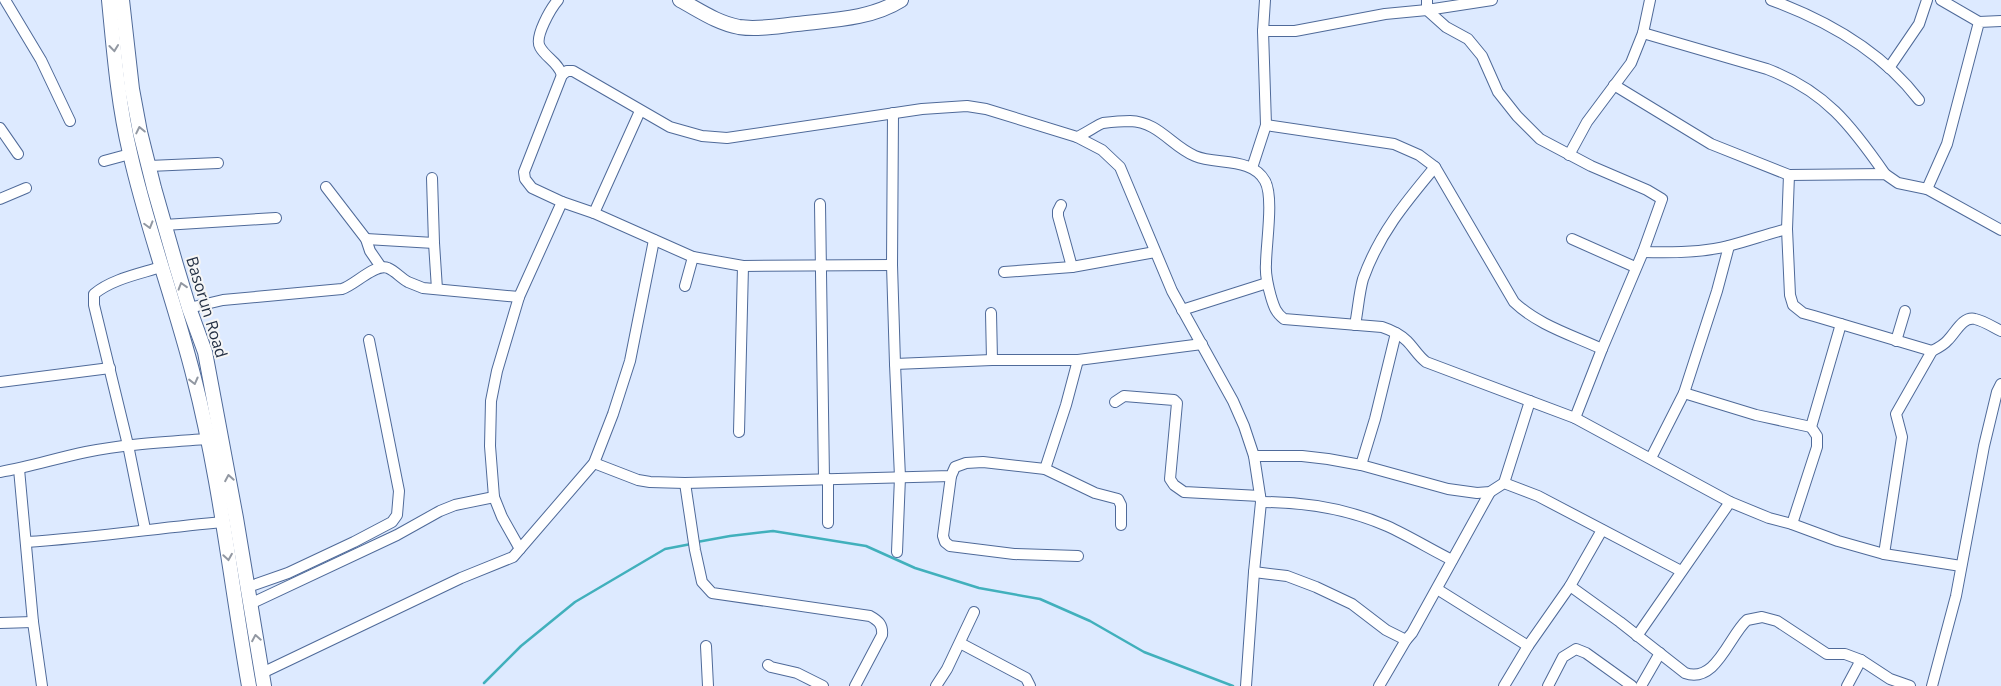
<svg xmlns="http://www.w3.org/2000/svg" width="2001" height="686" font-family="'Open Sans',sans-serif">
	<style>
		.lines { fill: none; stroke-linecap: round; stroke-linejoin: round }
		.stream { stroke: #41b0bc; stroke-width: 2.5 }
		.minor-casing { stroke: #4f6a99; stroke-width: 12 }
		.major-casing { stroke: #4f6a99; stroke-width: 16 }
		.minor { stroke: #fff; stroke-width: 10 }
		.major { stroke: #fff; stroke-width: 14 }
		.oneway { stroke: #9298a2 }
		.labels { text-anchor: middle; stroke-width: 4; stroke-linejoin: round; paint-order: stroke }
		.street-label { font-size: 16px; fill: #243044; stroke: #f6f6f6 }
	</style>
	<rect width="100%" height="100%" fill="#ddeaff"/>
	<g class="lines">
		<g class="stream">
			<path d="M697,542L730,536L773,531L866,546L915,568L979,588L1040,599L1090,621L1144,652L1233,686"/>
			<path d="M484,683L521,646L575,602L665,549L691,544"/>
		</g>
		<defs>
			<g id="minor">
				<path d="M5,0L41,60L70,121"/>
				<path d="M558,0C551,8 534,37 540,47C546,58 558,62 562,75"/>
				<path d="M1427,0V10L1446,27L1468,39L1482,56L1498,92L1517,116L1540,139L1591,166L1647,190L1662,199L1643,252L1602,349L1575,418"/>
				<path d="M1771,0C1826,20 1882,52 1919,100"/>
				<path d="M1941,0L1979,22"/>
				<path d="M1263,31H1295L1385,14L1427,10L1492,0"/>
				<path d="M1643,33L1767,69C1825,91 1851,125 1885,174"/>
				<path d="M1889,68L1919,24L1927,0"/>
				<path d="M1614,85L1711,144L1789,175L1885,174L1898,183L1927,189L2001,230"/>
				<path d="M893,113L892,265L895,364L900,477L897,552"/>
				<path d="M1266,125L1394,144L1419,155L1435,167L1514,302C1538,325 1572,335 1602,349"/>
				<path d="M0,128L18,154"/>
				<path d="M1077,137L1102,150L1120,167L1172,291L1233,401L1244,426L1254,456L1261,502L1254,572L1246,686"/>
				<path d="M1569,155L1587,122L1631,63L1643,33L1650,0"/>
				<path d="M104,161L130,154"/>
				<path d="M149,166L218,163"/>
				<path d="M1252,168L1266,125L1263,31L1265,0"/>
				<path d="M1789,175L1787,229L1790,295L1793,305L1803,313L1814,316L1932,351"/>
				<path d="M432,178L434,243L437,289"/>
				<path d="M326,187L366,239L370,251L381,267"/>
				<path d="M1927,189L1947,144L1979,22L2001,21"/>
				<path d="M0,199L26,188"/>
				<path d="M820,204L824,479"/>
				<path d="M1061,205L1058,211V216L1072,267"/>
				<path d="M594,213L640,111"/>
				<path d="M164,225L276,218"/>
				<path d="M366,239L434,243"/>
				<path d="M1572,239L1635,267"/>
				<path d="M1643,252C1671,253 1700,253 1728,246C1748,241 1767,234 1787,229"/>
				<path d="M892,265L743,266L693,257L594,213L562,202L532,188L525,179L524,172L562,75L567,71H573L670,127L702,136L727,138L922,109L967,106L986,109L1077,137C1083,135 1099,124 1103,123C1111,122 1122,121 1130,121C1159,122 1171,146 1195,156C1216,165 1252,157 1265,181C1274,197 1266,244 1266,264C1265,275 1268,286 1271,297C1274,307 1276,313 1284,319L1382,327C1391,330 1400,334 1407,341C1414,348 1418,356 1426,362L1575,418L1730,502L1769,518L1792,524L1838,541L1884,554L1961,566"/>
				<path d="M1004,272L1072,267L1155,252"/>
				<path d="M685,286L693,257"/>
				<path d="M189,308L223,300L342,289C355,285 375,263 388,268C395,271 401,278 408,282C413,284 418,286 423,288L519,297"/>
				<path d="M1182,310L1267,283"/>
				<path d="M991,313L992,360"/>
				<path d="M1355,325C1358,310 1359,293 1363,279C1379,234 1405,203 1435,167"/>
				<path d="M1896,341L1905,311"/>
				<path d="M895,364L992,360H1078L1202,344"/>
				<path d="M0,382L110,368"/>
				<path d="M1684,393L1756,415L1811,427"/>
				<path d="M1115,402L1124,396L1174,400L1177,403L1170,479L1174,485L1184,492L1260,496"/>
				<path d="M739,432L743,266"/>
				<path d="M1254,456H1302L1328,459L1361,465L1448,489L1477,493L1490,492L1504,483L1538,496L1681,571"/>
				<path d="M1651,458L1684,393L1717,291L1729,246"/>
				<path d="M594,463L638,480L650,482L685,483L951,476L955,467L966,463L983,462L1045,469L1095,493L1118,499L1121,505V525"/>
				<path d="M1361,465L1375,419L1396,333"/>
				<path d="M19,469L33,622L42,686"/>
				<path d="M1045,469L1066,405L1078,360"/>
				<path d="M0,472C29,467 57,458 86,452C125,444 166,442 207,439"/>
				<path d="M951,476L943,536L945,542L950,546L1014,554L1078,556"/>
				<path d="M828,479V523"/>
				<path d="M685,483L695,550L702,582L712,593L870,616C879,621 883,625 882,635L855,686"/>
				<path d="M1504,483L1530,401"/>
				<path d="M1261,502C1303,502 1348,509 1387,526C1409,536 1430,549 1452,560"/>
				<path d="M1792,524L1817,447V436L1811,427L1841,324"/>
				<path d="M145,529L128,445L94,305V294C112,279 139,274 161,267"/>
				<path d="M26,542C92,538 157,528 222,522"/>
				<path d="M520,549L502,517L494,497L490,446L491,401L497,371L519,297L562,202"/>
				<path d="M1884,554L1902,437L1896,414L1932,351C1938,348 1944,345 1948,340C1956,332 1963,316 1975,319C1984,321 1993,327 2001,331"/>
				<path d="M1254,572L1287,576L1316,587L1352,604L1386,630L1406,640"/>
				<path d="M1570,586L1620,622L1685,673C1716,684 1729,636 1747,620L1762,617L1777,621L1827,654H1845L1861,660L1890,679L1910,686"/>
				<path d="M248,587L288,573L354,542L392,522L397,515L399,491L369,340"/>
				<path d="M1437,589L1528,646"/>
				<path d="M250,604L397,535L440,511L455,505L494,497"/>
				<path d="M0,623L33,622"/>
				<path d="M1637,636L1730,502"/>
				<path d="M960,643L1026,678L1030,686"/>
				<path d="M706,646L708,686"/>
				<path d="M768,665L771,667L797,673L823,686"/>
				<path d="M262,673L461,578L513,557L594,463L613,414L630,361L654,240"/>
				<path d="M936,686L947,669L974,612"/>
				<path d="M1379,686L1406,640L1412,633L1490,492"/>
				<path d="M1504,686L1528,646L1570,586L1602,530"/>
				<path d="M1548,686L1563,657L1576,649L1586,653L1632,686"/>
				<path d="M1641,686L1660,653"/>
				<path d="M1847,686L1861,660"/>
				<path d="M1932,686L1956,596L1984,446L1997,392L2001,384"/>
			</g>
			<g id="major">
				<path d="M109,0C114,51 118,103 130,153C147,229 175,302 194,378C220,479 231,584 249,686"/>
				<path d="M122,0L132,89L140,132L154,188L176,265L189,308L205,352L236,518L264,686"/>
				<path d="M680,0C699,10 717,23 739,27C758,30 778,26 797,24C831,20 871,19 901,0"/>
			</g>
		</defs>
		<use href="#minor" class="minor-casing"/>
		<use href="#major" class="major-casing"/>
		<use href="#minor" class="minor"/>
		<use href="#major" class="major"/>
	</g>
	<defs><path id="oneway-chevron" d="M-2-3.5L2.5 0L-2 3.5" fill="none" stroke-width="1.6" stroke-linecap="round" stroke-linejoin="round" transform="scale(1.25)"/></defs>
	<g class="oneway">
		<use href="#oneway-chevron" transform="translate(114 48) rotate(84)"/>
		<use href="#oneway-chevron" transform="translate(140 130) rotate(-102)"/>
		<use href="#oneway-chevron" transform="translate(149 225) rotate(74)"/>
		<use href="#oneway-chevron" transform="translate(182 286) rotate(-107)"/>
		<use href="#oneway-chevron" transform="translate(194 381) rotate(76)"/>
		<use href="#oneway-chevron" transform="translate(229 478) rotate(-100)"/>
		<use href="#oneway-chevron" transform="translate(228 557) rotate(81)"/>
		<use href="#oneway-chevron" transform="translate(256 638) rotate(-100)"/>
	</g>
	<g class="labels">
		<g class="street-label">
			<text transform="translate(207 307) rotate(73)" y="6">Basorun Road</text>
		</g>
	</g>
</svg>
